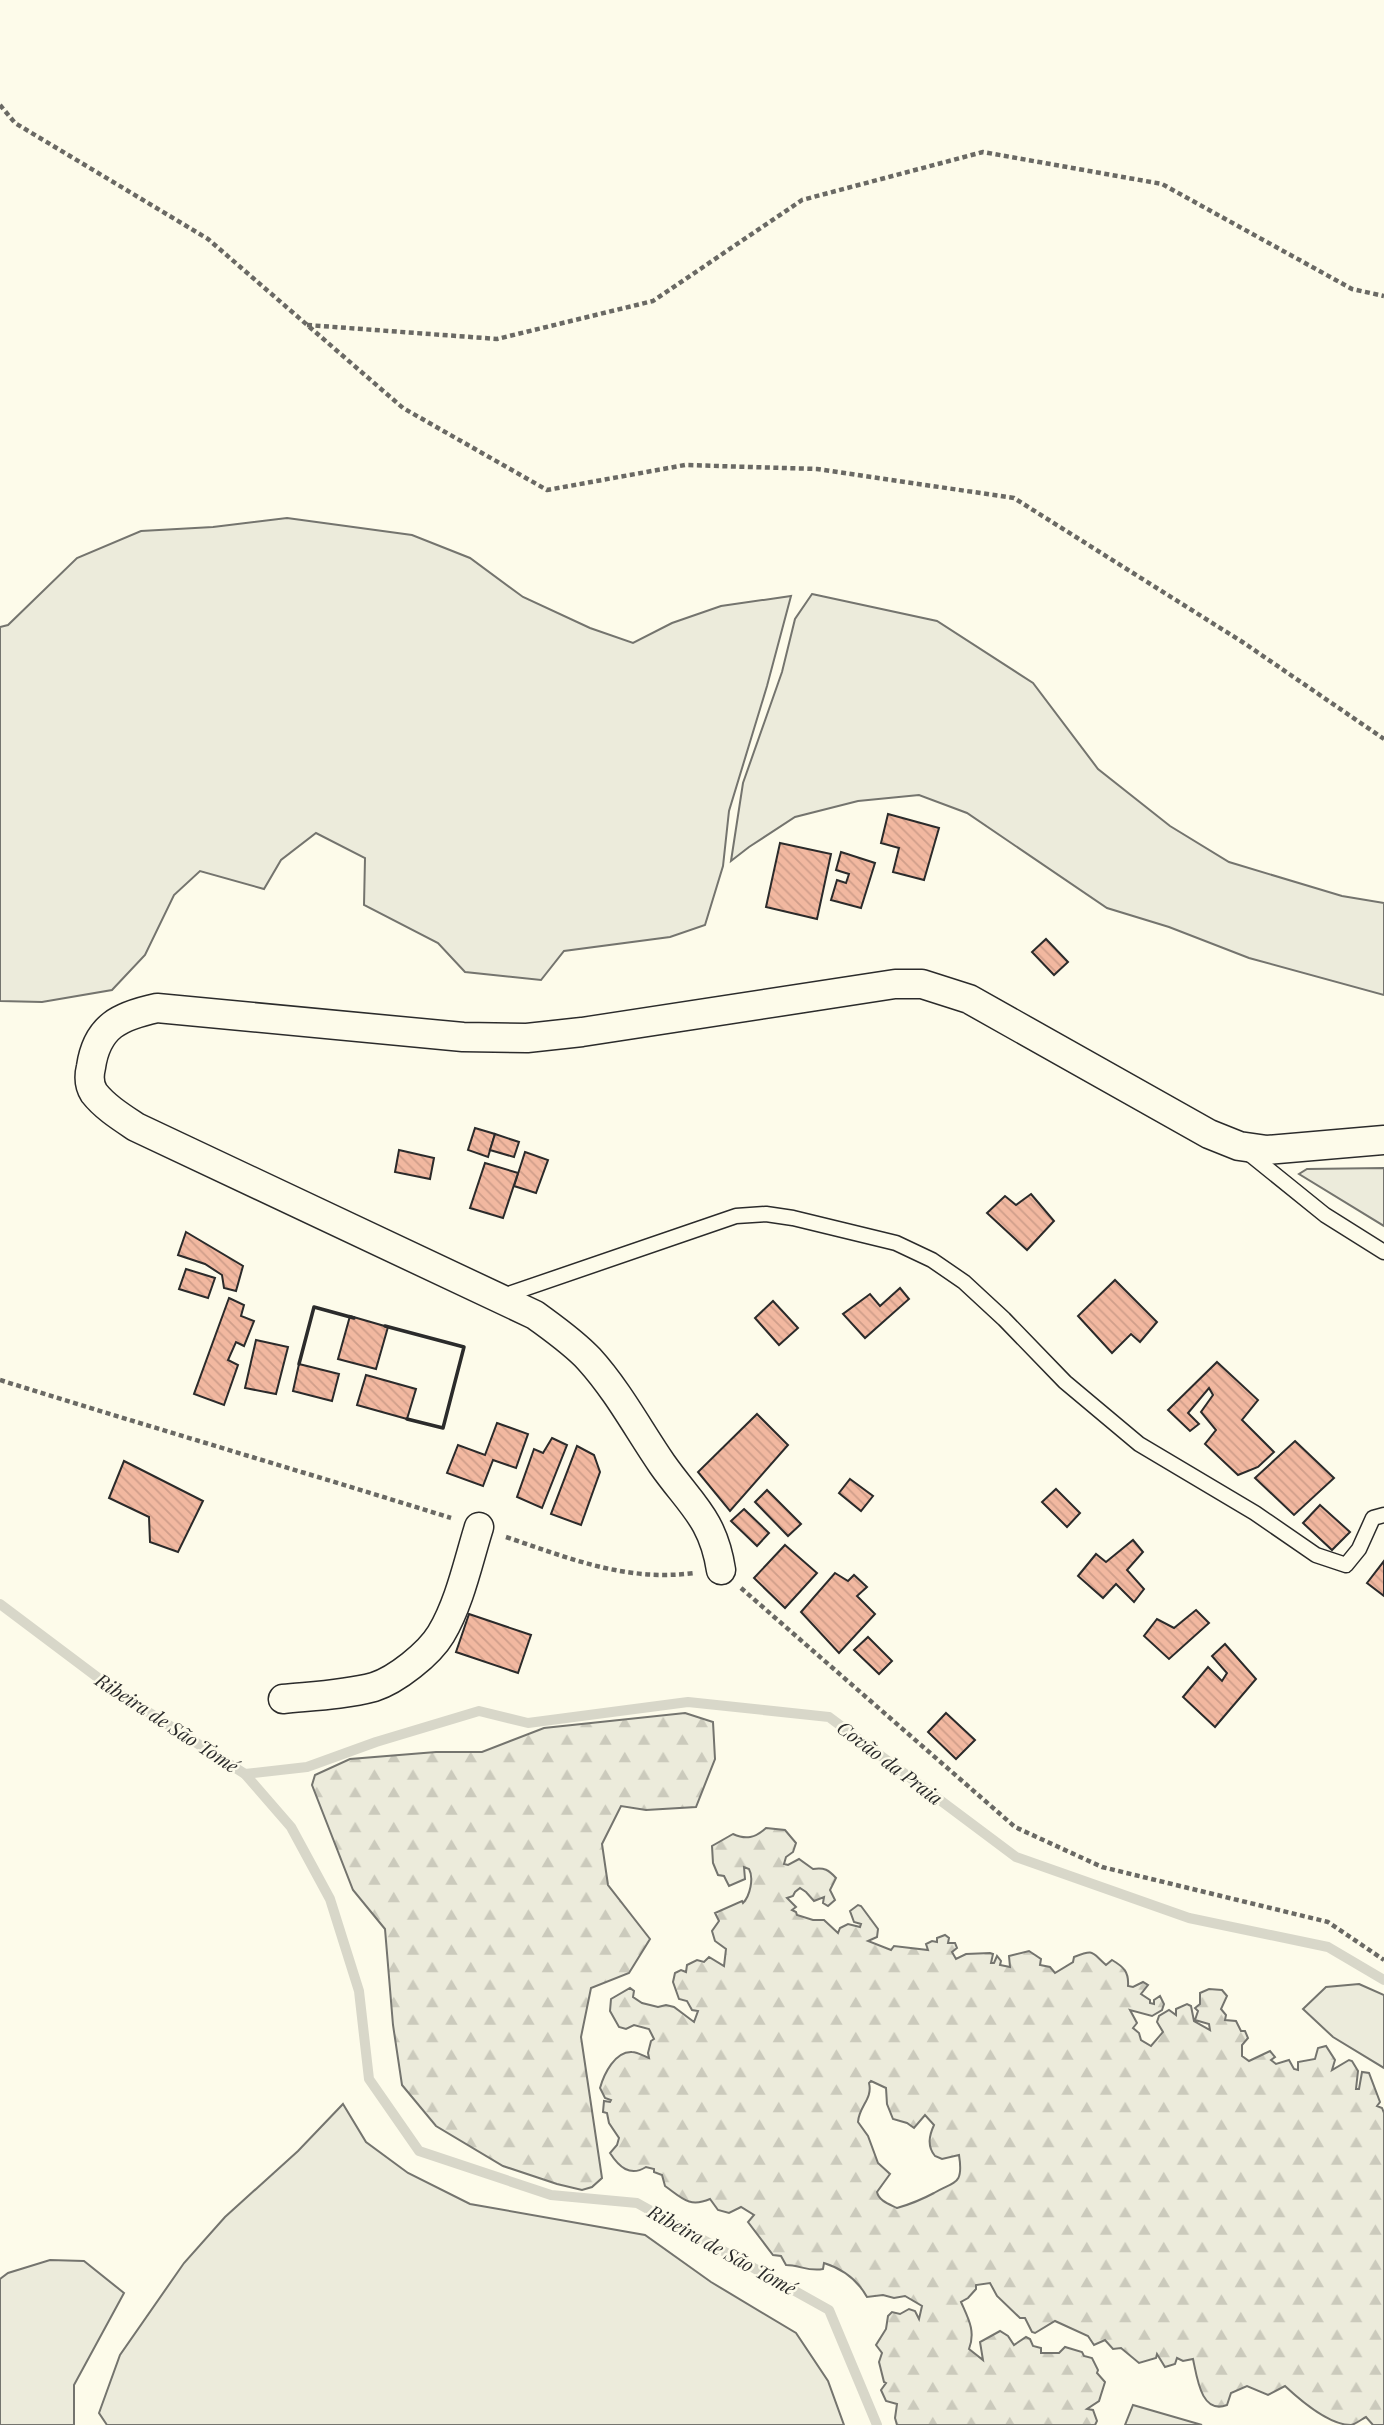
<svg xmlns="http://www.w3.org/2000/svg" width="1384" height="2425" font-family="'Playfair Display',serif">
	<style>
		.grass { fill: #ecebdb; stroke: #74746e; stroke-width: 2 }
		.forest { fill: url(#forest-firs); stroke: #74746e; stroke-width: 2; fill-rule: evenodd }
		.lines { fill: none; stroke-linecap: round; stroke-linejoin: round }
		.stream { stroke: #d8d7c9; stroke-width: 10 }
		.building { fill: url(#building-back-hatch); stroke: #2b2b2b; stroke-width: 2 }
		.service-casing { stroke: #2b2b2b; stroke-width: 17 }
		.minor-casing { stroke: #2b2b2b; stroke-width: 31 }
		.path { stroke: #6a6964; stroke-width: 4.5; stroke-dasharray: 5 3.5; stroke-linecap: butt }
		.service { stroke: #fdfbea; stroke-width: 14 }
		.minor { stroke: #fdfbea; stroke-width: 28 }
		.wall { stroke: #2b2b2b; stroke-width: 3.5 }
		.labels { text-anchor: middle; stroke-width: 5; stroke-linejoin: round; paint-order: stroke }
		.water-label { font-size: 19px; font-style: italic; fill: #2b2b2b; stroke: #fdfbea }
	</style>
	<defs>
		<pattern id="forest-firs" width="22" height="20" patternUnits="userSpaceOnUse" patternTransform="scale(1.75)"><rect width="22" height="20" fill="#ecebdb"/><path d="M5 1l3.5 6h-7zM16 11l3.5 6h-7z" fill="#cbcabc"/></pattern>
		<pattern id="building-back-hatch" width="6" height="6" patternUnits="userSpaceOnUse" patternTransform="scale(1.75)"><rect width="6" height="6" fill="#f2b8a0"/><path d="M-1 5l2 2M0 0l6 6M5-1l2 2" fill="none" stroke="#d09e8a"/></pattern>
	</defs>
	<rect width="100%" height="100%" fill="#fdfbea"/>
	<g class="grass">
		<path d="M287,518L412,535L470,558L523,597L590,628L633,643L672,623L721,606L791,596L767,686L729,811L723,866L705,925L670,937L564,951L541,980L465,972L438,943L364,905L365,858L316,833L281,860L264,889L200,871L174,895L145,955L112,990L42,1002L0,1001V627L8,625L77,558L141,531L213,527Z"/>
		<path d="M812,594L937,621L1033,683L1098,769L1170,826L1229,862L1342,896L1384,903V995L1249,958L1169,927L1107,908L967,813L919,795L858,801L795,817L749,847L731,861L743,783L782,672L795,619Z"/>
		<path d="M1384,1168V1226L1299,1174L1307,1169Z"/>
		<path d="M1359,1984L1384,1995V2068L1333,2037L1303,2009L1326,1987Z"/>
		<path d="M343,2104L366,2142L408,2173L470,2204L645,2235L711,2282L796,2333L828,2381L844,2425H107L99,2413L120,2355L184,2263L225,2217L298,2151Z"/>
		<path d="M50,2260L84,2261L124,2293L74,2385V2425H0V2279L8,2273Z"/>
		<path d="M1133,2405L1202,2425H1125Z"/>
	</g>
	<g class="forest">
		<path d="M685,1713L713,1722L715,1759L696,1807L646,1810L621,1806L602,1844L608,1885L650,1939L629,1973L591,1988L581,2037L602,2178L592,2187L582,2190L557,2184L503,2166L436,2126L402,2085L393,2025L385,1929L353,1890L312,1785L315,1775L350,1759L436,1752H482L544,1728Z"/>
		<path d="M766,1828L785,1830L796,1843L793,1852L786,1857L784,1864L788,1865L799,1859L813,1869C824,1867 829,1870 836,1878L830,1890L835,1900L828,1906L823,1903L824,1897L814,1901L806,1892L800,1888L795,1892L793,1896L787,1898L796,1907L792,1910L796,1912L797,1915L813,1920H824L838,1933L840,1928L848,1924L860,1927L861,1924L854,1922L850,1911L858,1905L861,1906L878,1929L877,1937L868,1941L891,1950L894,1946L928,1950L926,1944L932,1941L937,1942V1938L945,1935L949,1938L948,1943H955L957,1948L952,1952L956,1959L966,1954L990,1953L993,1954L991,1963H994L997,1956L1001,1961L1000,1965L1010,1967L1009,1956L1029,1951L1041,1959L1040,1965L1050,1967L1055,1973L1073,1962L1074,1957C1095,1949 1091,1952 1106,1965L1112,1960C1124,1967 1129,1972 1128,1986L1133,1987L1143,1982L1148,1985L1141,1994L1150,2000V2003L1154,2004V2000L1160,1996L1164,2004L1162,2010L1152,2016L1130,2010L1137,2023L1133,2028L1139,2033L1141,2040L1151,2046L1163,2032L1157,2022L1159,2016L1169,2010L1176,2015V2009L1187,2004L1191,2006L1194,2021L1210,2030L1209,2024L1195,2020L1198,2011L1195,2008L1200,2004V1993L1209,1989L1222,1990L1227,1996L1221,2009L1226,2015L1225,2020L1236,2021L1241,2031H1245L1248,2038L1242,2045V2056L1249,2061L1270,2051L1275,2057L1271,2060L1276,2064L1289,2060L1294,2069L1298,2070V2062L1315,2059L1318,2048L1326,2046L1335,2060L1332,2070L1349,2060L1352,2061L1358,2071L1356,2089H1359L1362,2072L1369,2073L1380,2102L1377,2106L1382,2108L1384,2113V2425H1373L1366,2417C1362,2419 1356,2424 1351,2425C1328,2425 1300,2400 1285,2386L1268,2395L1247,2386L1231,2393L1227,2405C1201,2415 1197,2377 1193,2359L1183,2361L1177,2358L1175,2364L1165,2367L1157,2354L1156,2358L1139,2363L1121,2348L1113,2349L1105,2340L1094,2345L1088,2336L1055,2321L1035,2333L1032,2332L1025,2318H1020L997,2296L990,2283L976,2285V2289L968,2298L961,2302C968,2318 976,2331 969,2349L983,2360L980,2342L1000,2331L1008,2336L1014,2345L1026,2337L1030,2339L1033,2346L1041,2348V2353H1059L1065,2347L1082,2352L1084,2356L1092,2358L1098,2370L1097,2373L1105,2382L1099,2401L1087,2409L1093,2410L1097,2421L1095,2425H897L895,2418L897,2404L886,2401L881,2390L886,2383L884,2382L879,2362L882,2353L876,2345L886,2329L888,2316L892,2312L900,2314L909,2309L915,2311L919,2319L922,2306L905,2296L894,2298L883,2295L867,2297C857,2279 843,2269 824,2263L823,2269C809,2272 799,2265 786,2265L781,2256L773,2255L748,2222L754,2215L741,2207L729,2213L718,2210L710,2199C689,2208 682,2198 665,2186L662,2175L654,2172V2169L646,2167C630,2177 619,2167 610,2153L617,2145L619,2138L609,2123L607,2113L603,2112L604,2101L610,2102L611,2100L605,2098L600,2088C604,2074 615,2051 632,2052C637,2052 644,2056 649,2058L648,2053L651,2041L654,2039L649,2029L634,2025L626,2029L619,2027L610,2011L611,1999L630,1988L634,1991L633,1997L642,2003L658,2007L666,2005L674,2007L694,2022L698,2011L692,2010L687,2001L679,1999L673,1982L675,1973L681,1970L686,1972L687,1965L697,1960L704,1962L709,1957L724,1966L726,1949L715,1941L712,1931L719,1921L715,1913L742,1901L743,1903C750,1896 754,1878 749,1869L744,1867L745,1879L729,1886L724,1876L718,1875L713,1863L712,1846L733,1834C746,1840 755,1838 766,1828ZM871,2081L886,2088L887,2104L893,2119L907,2123L914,2128L925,2115L934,2125C929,2136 927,2146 935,2156L942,2159L959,2155C964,2186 954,2181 934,2193C921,2200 911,2204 897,2208C889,2204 879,2201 877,2192L890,2174L878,2163L868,2136L858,2122C859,2106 873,2099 869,2083Z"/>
	</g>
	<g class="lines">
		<g class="stream">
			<path d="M0,1604L117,1692L245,1774L291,1827L330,1899L359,1991L369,2079L419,2151L551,2195L637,2203L829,2310L877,2425"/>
			<path d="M245,1774L307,1767L376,1742L479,1711L528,1723L688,1702L829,1717L1016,1857L1189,1918L1328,1947L1384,1980"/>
		</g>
	</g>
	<g class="building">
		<path d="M888,814L939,828L924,880L893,872L899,848L881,843Z"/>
		<path d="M780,843L831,854L817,919L766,907Z"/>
		<path d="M841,852L875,863L861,908L831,900L837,880L846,883L849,874L836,870Z"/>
		<path d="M1046,939L1068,962L1054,975L1032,952Z"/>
		<path d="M475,1128L495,1134L488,1157L468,1150Z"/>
		<path d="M495,1134L519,1142L514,1157L490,1150Z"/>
		<path d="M399,1150L434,1158L430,1179L395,1172Z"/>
		<path d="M525,1152L548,1160L536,1193L514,1186Z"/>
		<path d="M485,1163L518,1173L503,1218L470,1208Z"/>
		<path d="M1031,1194L1054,1221L1027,1250L987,1213L1005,1196L1016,1205Z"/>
		<path d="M186,1232L243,1266L236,1291L224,1288L222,1275L205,1264L178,1255Z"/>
		<path d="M186,1269L215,1278L208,1298L179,1289Z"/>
		<path d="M1115,1280L1157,1322L1140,1342L1131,1334L1112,1353L1078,1316Z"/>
		<path d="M900,1288L909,1299L865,1338L843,1314L870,1294L880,1306Z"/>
		<path d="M229,1298L244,1305L241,1316L254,1321L244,1346L236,1342L228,1360L238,1365L224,1405L194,1394Z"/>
		<path d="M773,1301L798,1328L779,1345L755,1318Z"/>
		<path d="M350,1316L388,1327L376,1369L338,1359Z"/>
		<path d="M256,1340L288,1347L276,1394L245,1388Z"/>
		<path d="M1217,1362L1258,1400L1242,1420L1274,1452L1258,1467L1238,1475L1205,1444L1216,1430L1201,1412L1213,1395L1209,1388L1188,1413L1199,1424L1190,1431L1168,1410Z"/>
		<path d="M299,1364L339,1374L332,1401L293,1391Z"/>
		<path d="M366,1375L416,1389L407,1419L357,1405Z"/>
		<path d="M757,1414L788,1445L730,1511L698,1472Z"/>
		<path d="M497,1423L528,1434L516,1468L493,1460L483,1486L447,1473L458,1445L485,1455Z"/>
		<path d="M552,1438L567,1445L542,1508L517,1497L534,1449L543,1453Z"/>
		<path d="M1295,1441L1334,1478L1294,1515L1255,1478Z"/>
		<path d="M577,1446L594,1455L600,1472L581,1525L551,1514Z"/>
		<path d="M124,1461L203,1501L178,1552L150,1542L149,1517L109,1498Z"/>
		<path d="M850,1479L873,1496L861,1511L839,1493Z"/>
		<path d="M1056,1489L1080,1513L1067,1527L1042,1502Z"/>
		<path d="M767,1490L801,1524L788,1536L755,1502Z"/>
		<path d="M1320,1505L1350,1532L1332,1550L1303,1523Z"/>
		<path d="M744,1509L769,1533L757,1546L731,1521Z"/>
		<path d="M1133,1540L1143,1552L1127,1570L1144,1589L1134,1602L1116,1584L1103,1598L1078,1576L1096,1554L1106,1562Z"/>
		<path d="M785,1545L817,1573L785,1608L754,1578Z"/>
		<path d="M1384,1561V1596L1367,1583Z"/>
		<path d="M835,1573L848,1581L854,1575L867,1587L857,1596L875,1614L839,1653L801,1612Z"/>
		<path d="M1196,1610L1209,1623L1169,1659L1144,1636L1157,1619L1174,1628Z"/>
		<path d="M469,1614L531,1635L518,1673L456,1652Z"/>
		<path d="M868,1637L892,1661L879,1674L854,1650Z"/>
		<path d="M1225,1644L1256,1679L1215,1727L1183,1697L1208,1667L1222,1681L1227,1673L1212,1656Z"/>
		<path d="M946,1713L975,1740L956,1759L928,1732Z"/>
	</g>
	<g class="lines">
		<defs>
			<g id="service">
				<path d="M1247,1152L1325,1215L1384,1252"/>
				<path d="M500,1297L736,1216L766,1214L793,1218L896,1243L932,1260L964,1282L1004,1319L1065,1382L1139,1444L1255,1513L1316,1555L1346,1565L1359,1549L1373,1518L1384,1515"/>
			</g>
			<g id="minor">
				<path d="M721,1570C713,1518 690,1504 662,1464C638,1429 618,1391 589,1359C573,1342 554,1329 535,1315L136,1127C121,1117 105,1107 94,1093C89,1085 89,1075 91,1067C97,1026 120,1016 157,1008L463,1037L527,1038L582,1032L895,984H922L969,999L1209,1134L1239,1146L1267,1150L1384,1140"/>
				<path d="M283,1699C313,1696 344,1695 374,1687C396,1680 429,1654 441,1634C460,1602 468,1562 479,1527"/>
			</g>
		</defs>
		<use href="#service" class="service-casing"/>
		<use href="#minor" class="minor-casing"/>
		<g class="path">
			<path d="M0,105L15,123L208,239L403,408L547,490L685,465L817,469L1014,498L1244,643L1384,739"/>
			<path d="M307,325L497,339L653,301L802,200L983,152L1162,184L1352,289L1384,296"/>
			<path d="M0,1380C150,1427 301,1471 451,1518"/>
			<path d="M506,1537C569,1558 625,1582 694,1573"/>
			<path d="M741,1588L1015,1827L1102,1867L1328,1922L1384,1960"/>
		</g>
		<use href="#service" class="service"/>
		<use href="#minor" class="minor"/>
		<g class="wall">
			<path d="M385,1326L464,1347L443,1428L407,1419"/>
			<path d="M299,1364L314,1307L354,1318"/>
		</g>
	</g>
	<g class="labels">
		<g class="water-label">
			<text transform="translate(167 1723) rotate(33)" y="7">Ribeira de São Tomé</text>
			<text transform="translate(890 1763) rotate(37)" y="7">Covão da Praia</text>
			<text transform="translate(722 2250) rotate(29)" y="7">Ribeira de São Tomé</text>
		</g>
	</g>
</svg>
